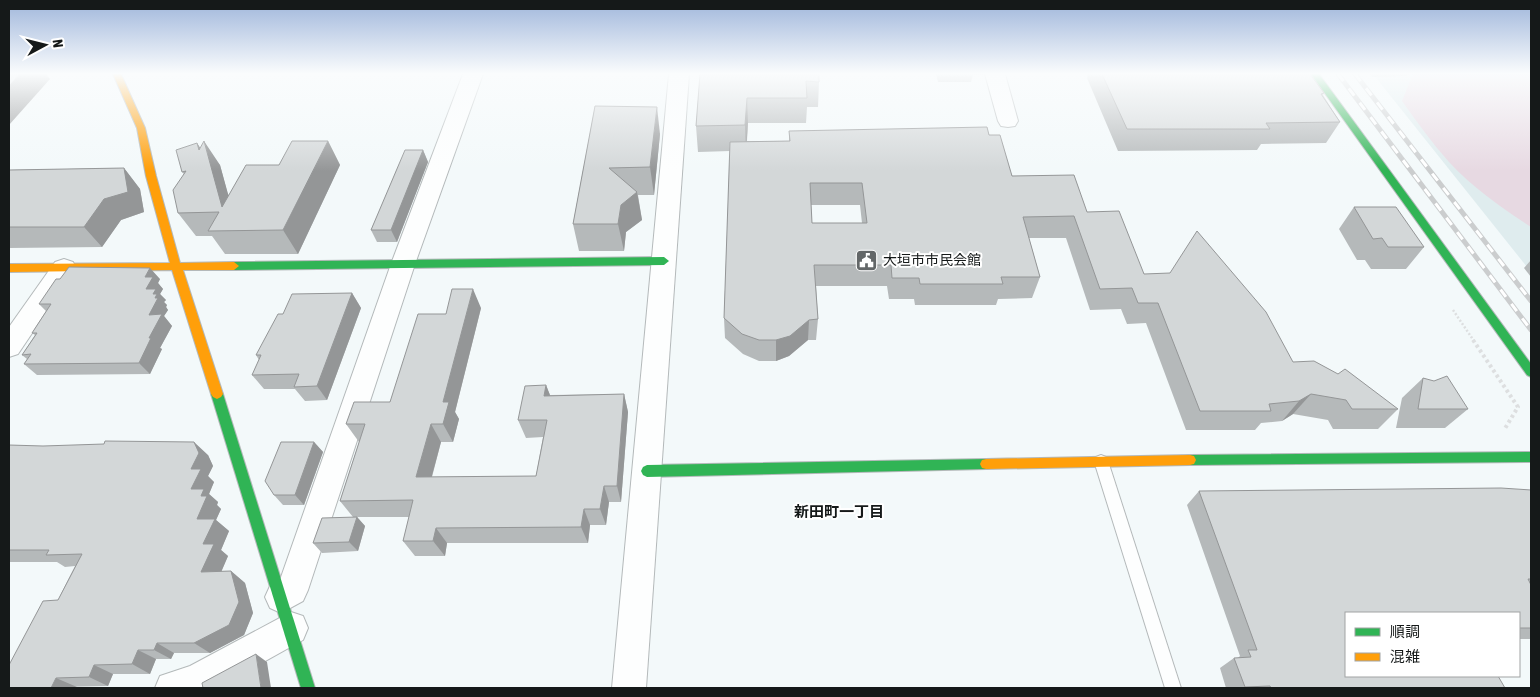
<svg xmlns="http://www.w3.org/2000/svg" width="1540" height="697" font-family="'Asap Condensed','Noto Sans JP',sans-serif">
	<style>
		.built { fill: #dfecee }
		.green { fill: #e7d9e2 }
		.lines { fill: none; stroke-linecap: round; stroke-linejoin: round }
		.lane-casing { stroke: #b4b9ba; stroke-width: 2 }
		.street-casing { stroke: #b4b9ba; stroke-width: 2 }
		.fast-casing { stroke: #b4b9ba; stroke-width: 2 }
		.slow-casing { stroke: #b4b9ba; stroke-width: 2 }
		.path-far1 { stroke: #dddfe0; stroke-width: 2.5; stroke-dasharray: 2 2; stroke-linecap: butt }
		.path { stroke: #dddfe0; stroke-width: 4; stroke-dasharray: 3 3; stroke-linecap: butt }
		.lane { fill: #fdfefe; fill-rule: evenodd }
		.street { fill: #fdfefe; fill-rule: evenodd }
		.fast { fill: #30b455; fill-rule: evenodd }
		.slow { fill: #ff9f0a; fill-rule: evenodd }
		.rail-casing { stroke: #cbcdce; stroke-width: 5 }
		.rail { stroke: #fff; stroke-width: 3; stroke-dasharray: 9; stroke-linecap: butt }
		.wall { fill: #b5b9ba; fill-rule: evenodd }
		.shaded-wall { fill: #949697 }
		.building { fill: #d3d7d8; stroke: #949697; fill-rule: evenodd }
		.labels { text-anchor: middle; stroke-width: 4; stroke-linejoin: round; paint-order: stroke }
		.poi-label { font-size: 14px; fill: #151919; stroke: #fff; text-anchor: start }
		.neighbourhood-label { font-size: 15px; font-weight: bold; fill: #151919; stroke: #fff }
	</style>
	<rect width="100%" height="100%" fill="#f3f9fa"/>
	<path class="built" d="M1373,74H1531V272Z"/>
	<path class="green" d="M1413,74H1531V227C1502,208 1473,188 1449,162C1432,143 1417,122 1402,101Z"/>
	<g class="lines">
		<defs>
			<path id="lane" d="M1101,455L1106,457L1108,461L1181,688H1165L1094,461L1096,457Z"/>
			<g id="street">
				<path d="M463,74H483L415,264L308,590L303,601L281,613L270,608L265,597L270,586L280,580L391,264Z"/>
				<path d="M669,74H689L646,688H612Z"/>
				<path d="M985,74H1005L1018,121L1015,126L1008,127L1001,126L998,121Z"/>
				<path d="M64,259L73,262L76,268L18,354L9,357V327L55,262Z"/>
				<path d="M291,612L303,616L308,628L303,640L217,688H155L160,676L190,666Z"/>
			</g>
			<g id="fast">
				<path d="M1311,74H1319L1531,364V377L1527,375Z"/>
				<path d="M664,257L669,261L664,265L234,270L229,266L234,262Z"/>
				<path d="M217,389L221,391L223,394L315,688H301L211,394L213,391Z"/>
				<path d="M1531,452V462L1190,465L1186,464L1184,460L1186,456L1190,455Z"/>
				<path d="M986,459L990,460L992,464L990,468L986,469L647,477L643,475L641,471L643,467L647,465Z"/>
			</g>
			<g id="slow">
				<path d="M113,74H121L145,128L156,176L180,263L234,262L239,266L234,270H183L223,394L221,397L217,399L213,397L211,394L172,270L9,272V264L170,263L146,176L137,128Z"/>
				<path d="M1190,455L1194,456L1196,460L1194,464L1190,465L986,469L982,468L980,464L982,460L986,459Z"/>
			</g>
		</defs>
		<use href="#lane" class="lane-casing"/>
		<use href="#street" class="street-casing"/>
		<use href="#fast" class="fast-casing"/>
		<use href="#slow" class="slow-casing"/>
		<path class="path-far1" d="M1453,310L1474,341"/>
		<path class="path" d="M1473,340L1518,407L1504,430"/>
		<use href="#lane" class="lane"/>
		<use href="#street" class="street"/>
		<use href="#fast" class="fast"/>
		<use href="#slow" class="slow"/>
		<defs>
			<g id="rail">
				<path d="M1338,74L1531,330"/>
				<path d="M1355,74L1531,301"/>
			</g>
		</defs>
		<use href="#rail" class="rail-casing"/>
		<use href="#rail" class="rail"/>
	</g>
	<g class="wall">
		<path d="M700,74L819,82L818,107H807L806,123H748L747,141H789V131L989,135L1012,176L1087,212L1144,274L1293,362L1398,409L1378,429H1333L1328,420L1293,414L1282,421L1261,423L1255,430H1186L1146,323L1127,324L1121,309L1090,310L1066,238H1029L1040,277L1032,298L998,299L996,305H915L914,299H889L887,286H816L818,319L816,340H808L789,356L776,361H759L743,354L725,338L724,318L730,151L698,152L696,126ZM811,205H860L862,223H812Z"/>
		<path d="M936,74H983V75H973L971,82H938Z"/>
		<path d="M1088,74H1310L1324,93L1323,95L1340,122L1326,143L1261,144L1257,150L1118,151L1087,78Z"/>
		<path d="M1370,74H1408L1406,76L1372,77Z"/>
		<path d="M595,106L660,134L654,195H638L642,220L626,232L624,251H579L573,224Z"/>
		<path d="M328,141L340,165L298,254H225L212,236H196L178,213L184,174L182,172L197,143L200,148L220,165L228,195L279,165Z"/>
		<path d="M423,150L428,162L397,242H377L371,230L389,189Z"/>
		<path d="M124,168L140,189L144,212L121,220L102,247L9,248V170Z"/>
		<path d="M1354,207L1424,247L1406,269H1371L1365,260H1357L1339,229Z"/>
		<path d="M1531,260V277L1524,268Z"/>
		<path d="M160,279L158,283L163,289L160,294L166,300L164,302L167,305L166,307L168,310L164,316L172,326L160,348L162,349L150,374L37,375L24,364L27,359L22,355L35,335L32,333L46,311L39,304Z"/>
		<path d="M352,293L361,308L327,400L305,401L295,389H264L252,375L259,360L256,355L283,314Z"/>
		<path d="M481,308L455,412L459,419L453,442H441L432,477L536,476L543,437L526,438L518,420L546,385L550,395L624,394L628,412L621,502H609L606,525H590L588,543H447L445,556H415L403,541L409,517H357L365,526L358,551L322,553L313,543L353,517L340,501L359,442L346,424L390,402L446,314Z"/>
		<path d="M1423,378L1468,409L1445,428H1396L1402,398Z"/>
		<path d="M314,442L323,452L304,505H283L274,495Z"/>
		<path d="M9,445L208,455L213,466L208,476L214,482L209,494L218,502L217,505L221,509L216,520L229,531L221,550L228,556L221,572L231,571L245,583L253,613L244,635L210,653H174L171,659H156L150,674H113L108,686L9,688L58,600L75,566L65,567L57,562H9Z"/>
		<path d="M1531,490V639H1519V613H1346L1505,688H1226L1220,668L1234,658H1238L1240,656L1187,505L1199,491Z"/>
	</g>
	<g class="shaded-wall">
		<path d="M20,74H46L50,79L9,125V86Z"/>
		<path d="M747,98L748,123L746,151L745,125Z"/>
		<path d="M657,107L660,134L654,195L650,167Z"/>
		<path d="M204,141L220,165L238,230L222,207L199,150L197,143L210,163Z"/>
		<path d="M328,141L340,165L298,254L283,230Z"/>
		<path d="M423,150L428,162L397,242L391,230Z"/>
		<path d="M124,168L140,189L144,212L121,220L102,247L84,227Z"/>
		<path d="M637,192L642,220L626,232L624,251L618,224L621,205Z"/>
		<path d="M150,268L160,279L158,283L163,289L160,294L166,300L164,302L167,305L166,307L168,310L164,316L172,326L160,348L162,349L150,374L139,363L149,338V315L145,277Z"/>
		<path d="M473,289L481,308L455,412L459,419L453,442L443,424V402Z"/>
		<path d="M352,293L361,308L327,400L317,386Z"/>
		<path d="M809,320L808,340L789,356L776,361V340Z"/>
		<path d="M546,385L553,403L544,396Z"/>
		<path d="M624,394L628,412L621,502L617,486Z"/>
		<path d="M1311,394L1293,414L1282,421L1299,401Z"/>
		<path d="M431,424L441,442L427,494L416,477Z"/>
		<path d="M194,442L208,455L213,466L208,476L214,482L209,494L218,502L217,505L221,509L216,520L229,531L221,550L228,556L216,584L201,572L203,544L197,519L191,489V469Z"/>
		<path d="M314,442L323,452L304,505L295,495Z"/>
		<path d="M604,486L609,502L606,525L600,509Z"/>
		<path d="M584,509L590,525L588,543L581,527Z"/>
		<path d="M357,517L365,526L358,551L349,542Z"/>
		<path d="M436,528L447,543L445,556L433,541Z"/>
		<path d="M231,571L245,583L253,613L244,635L210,653L194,643Z"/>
		<path d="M157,643L174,653L171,659L154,650Z"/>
		<path d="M138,650L156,659L150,674L132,664Z"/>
		<path d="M256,654L267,662L271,688H261Z"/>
		<path d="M94,665L113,674L108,686L89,677Z"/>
		<path d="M56,678L77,687L76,688H51Z"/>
	</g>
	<g class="building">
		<path d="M9,74H20L9,86Z"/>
		<path d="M700,74H819V82L806,81L807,98H747L745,125L696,126Z"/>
		<path d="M1102,74H1310L1324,93L1321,94L1340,122L1266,123L1270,129H1127Z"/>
		<path d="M595,106L657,107L650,167L609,168L637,192L621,205L618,224H573Z"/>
		<path d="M987,127L989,135H1000L1012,176L1074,175L1087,212L1119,211L1144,274L1170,273L1197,231L1266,312L1293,362L1314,361L1338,374L1345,369L1398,409H1352L1346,400L1311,394L1299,401L1269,404L1271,411H1200L1158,303H1138L1132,288L1100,289L1074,216L1023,217L1040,277H1001L1003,284H920L919,278H892L891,265H814L818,319L809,320L790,336L776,340H759L742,334L724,318L730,142L790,141L789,131ZM810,183H862L867,223H812Z"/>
		<path d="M204,141L222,207L246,165H279L292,141H328L283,230L208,231L219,212L178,213L173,190L186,171L182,172L176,150L197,143L199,150Z"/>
		<path d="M405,150H423L391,230H371Z"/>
		<path d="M124,168L128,192L104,199L84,227H9V170Z"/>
		<path d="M1354,207H1396L1424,247H1388L1382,238L1373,239Z"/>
		<path d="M69,267L150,268L145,277H153L146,289H156L153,294H157L155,298H158L149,315L162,314L149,338H151L139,363L24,364L31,354L22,355L37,333H32L51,304H39L56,279H60Z"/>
		<path d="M452,289H473L443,402H449L443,424H431L416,477L536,476L547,420H518L525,386L546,385L544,396L624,394L617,486H604L600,509H584L581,527L436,528L433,541H403L413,500L340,501L365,424H346L354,402H390L418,314H446Z"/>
		<path d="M352,293L317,386L294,387L299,374L252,375L261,355H256L278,314H283L292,294Z"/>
		<path d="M1447,376L1468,409H1418L1423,378L1434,381Z"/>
		<path d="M105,441L194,442L199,453L191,469H201L191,489H204L201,496H207L197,519H215L203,544H214L201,572L231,571L239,602L229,625L194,643H157L154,650H138L132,664L94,665L89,677L56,678L51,688H9V665L43,601L58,600L82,554L46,555L49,550H9V445L43,446L104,444Z"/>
		<path d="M281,442H314L295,495H274L265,481Z"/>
		<path d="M1501,488L1531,490V579H1528L1531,585V628H1519V613H1346V676H1498L1505,688H1271L1270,686L1245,687L1234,658L1251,657L1248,650H1257L1199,491Z"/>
		<path d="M357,517L349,542L313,543L322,518Z"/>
		<path d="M256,654L261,688H203L202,683Z"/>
	</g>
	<linearGradient id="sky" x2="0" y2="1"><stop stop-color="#9fb6db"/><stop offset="0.43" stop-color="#fafcfd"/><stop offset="1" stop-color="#fafcfd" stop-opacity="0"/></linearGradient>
	<rect width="1540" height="171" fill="url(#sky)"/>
	<defs>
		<symbol id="civic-square" viewBox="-11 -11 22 22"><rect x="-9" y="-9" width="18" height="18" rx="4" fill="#636768" stroke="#fff"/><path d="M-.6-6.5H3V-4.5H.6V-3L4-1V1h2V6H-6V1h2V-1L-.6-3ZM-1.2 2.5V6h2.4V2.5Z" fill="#fff"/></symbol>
	</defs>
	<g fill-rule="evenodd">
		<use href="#civic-square" x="854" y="248" width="25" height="25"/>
	</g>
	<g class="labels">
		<g class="poi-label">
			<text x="883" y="265">大垣市市民会館</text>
		</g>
		<g class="neighbourhood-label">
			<text x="839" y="517">新田町一丁目</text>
		</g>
	</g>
	<rect width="1540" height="697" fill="none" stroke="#151919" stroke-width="20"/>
	<rect x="1345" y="612" width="175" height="65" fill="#ffffff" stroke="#a1a3a3"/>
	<rect x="1355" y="628" width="25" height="8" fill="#30b455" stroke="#a1a3a3"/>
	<text x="1390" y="637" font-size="15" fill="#151919">順調</text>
	<rect x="1355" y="653" width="25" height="8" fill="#ff9f0a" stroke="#a1a3a3"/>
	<text x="1390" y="662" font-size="15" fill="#151919">混雑</text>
	<g transform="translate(45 45) rotate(83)" stroke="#ffffff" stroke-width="4" paint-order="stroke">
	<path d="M0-4L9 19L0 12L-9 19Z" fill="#151919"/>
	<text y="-8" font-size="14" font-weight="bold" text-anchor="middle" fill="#151919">N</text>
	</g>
</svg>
